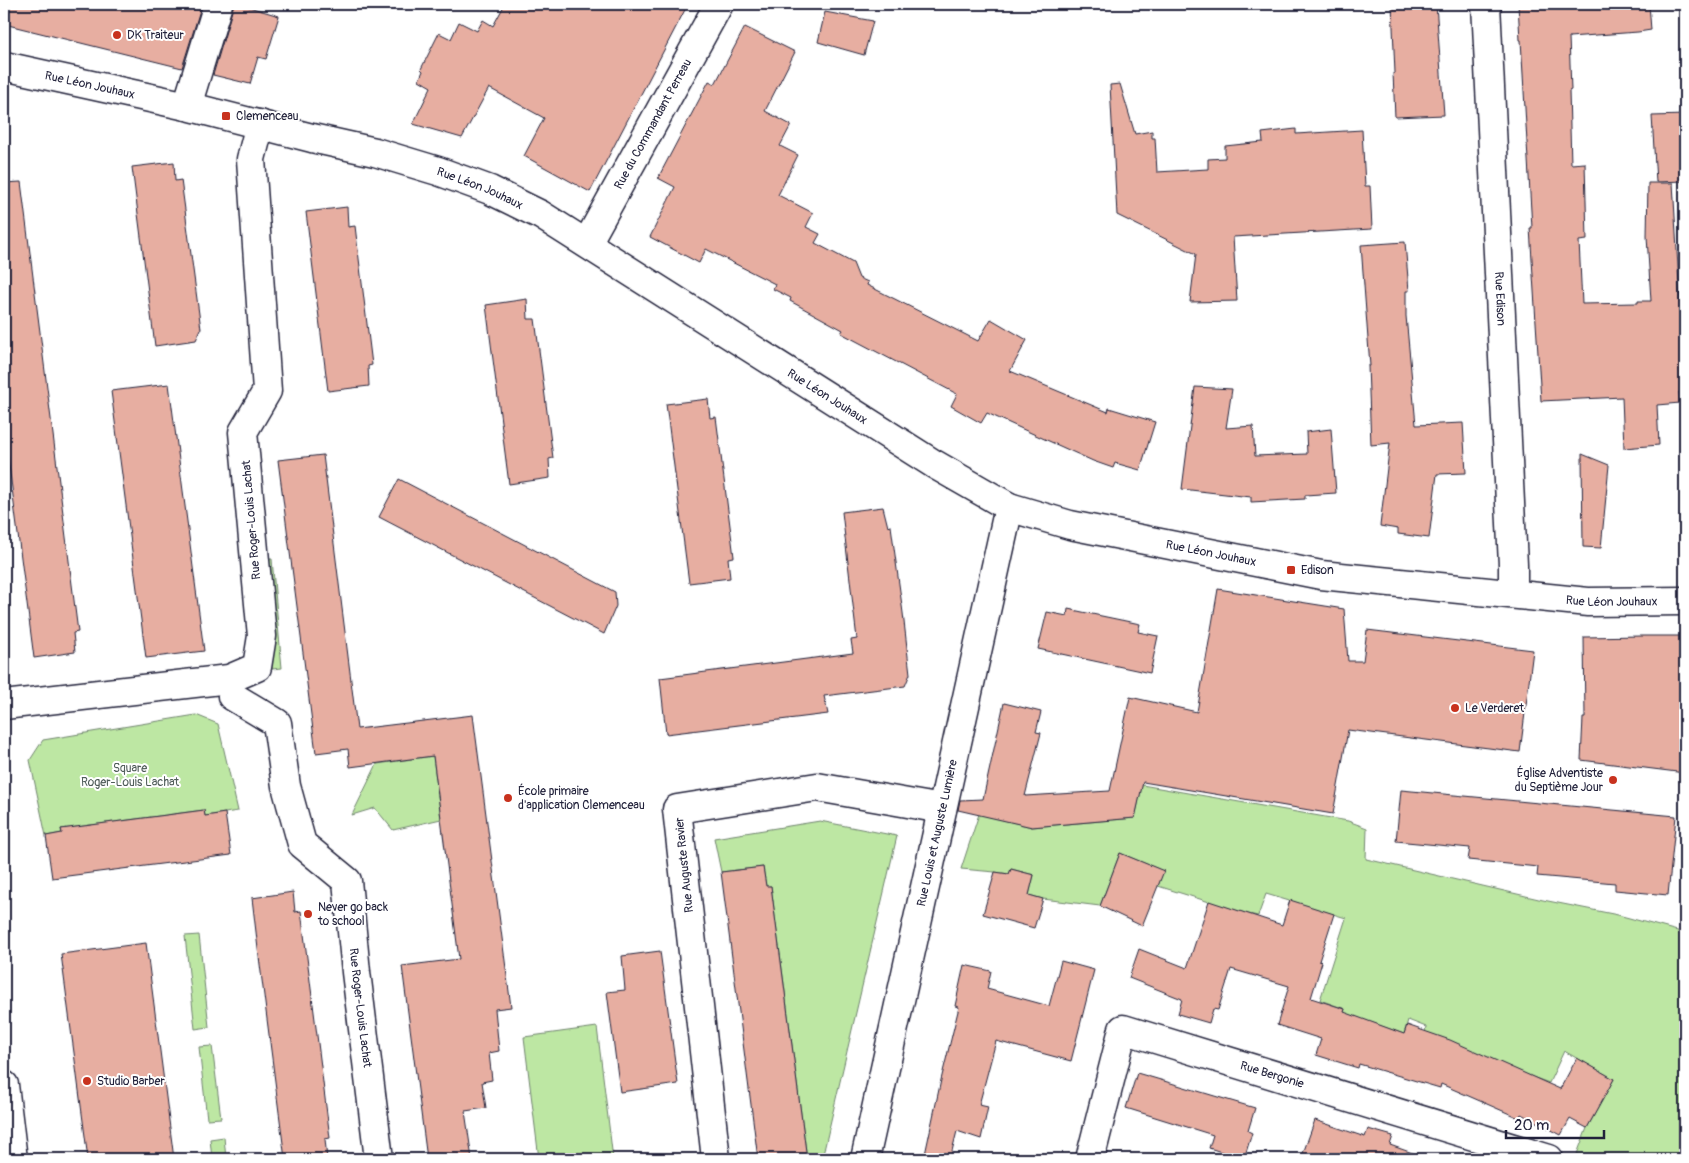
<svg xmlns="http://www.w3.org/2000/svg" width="1689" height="1163" font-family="Pangolin,sans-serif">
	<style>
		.green { fill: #bde7a3; stroke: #70846f }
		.building { fill: #e7aea1; stroke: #22223b }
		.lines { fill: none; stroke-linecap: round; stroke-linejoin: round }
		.pedestrian-casing { stroke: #22223b; stroke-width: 31 }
		.minor-casing { stroke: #22223b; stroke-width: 31 }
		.tertiary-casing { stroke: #22223b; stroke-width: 31 }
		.secondary-casing { stroke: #22223b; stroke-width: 31 }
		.pedestrian { stroke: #fff; stroke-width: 28 }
		.minor { stroke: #fff; stroke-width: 28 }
		.tertiary { stroke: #fff; stroke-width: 28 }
		.secondary { stroke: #fff; stroke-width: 28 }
		.poi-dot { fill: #c8321e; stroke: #fff; stroke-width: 2 }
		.labels { text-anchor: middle; stroke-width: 4; stroke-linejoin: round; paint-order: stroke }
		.poi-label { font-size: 12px; fill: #22223b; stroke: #fff; text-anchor: start }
		.street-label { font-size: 12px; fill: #22223b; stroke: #fff }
		.park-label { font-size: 12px; fill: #505d5a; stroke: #fff }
	</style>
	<rect width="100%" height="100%" fill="#fff"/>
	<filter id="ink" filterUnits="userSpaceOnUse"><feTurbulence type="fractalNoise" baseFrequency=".02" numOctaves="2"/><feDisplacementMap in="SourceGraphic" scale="10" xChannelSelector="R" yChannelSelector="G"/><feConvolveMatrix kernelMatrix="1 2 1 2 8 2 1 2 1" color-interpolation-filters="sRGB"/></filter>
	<g filter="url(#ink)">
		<g class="green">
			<path d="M272,559L282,668L272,669L261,560Z"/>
			<path d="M196,715L218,724L238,811L205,816L204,810L61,829L62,833L46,836L30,760L43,740Z"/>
			<path d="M433,756L441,819L393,830L375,808L352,815L377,764Z"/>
			<path d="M1142,785L1348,821L1367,828L1366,859L1543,900L1618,915L1685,933V1159H1593L1577,1154L1587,1128L1614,1079L1564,1051L1549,1083C1507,1069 1468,1046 1425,1032L1426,1027L1408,1020L1404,1034L1344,1013L1345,1009L1320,1000L1346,918L1266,894L1258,916L1248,914L1158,886L1163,871L1120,853L1100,906L1043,899L1029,895L1034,875L1011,869L1009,874L995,872L961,869L979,814L1032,827L1135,818Z"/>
			<path d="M820,821L897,836L822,1159H807L771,886H766L763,867L721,872L714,838Z"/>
			<path d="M199,935L209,1027L195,1029L185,936Z"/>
			<path d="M597,1027L613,1159H539L524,1037Z"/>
			<path d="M212,1046L221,1118L207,1119L199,1047Z"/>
			<path d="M224,1137L226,1159H212L210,1139Z"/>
		</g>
		<g class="building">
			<path d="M4,4H177L176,7L200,10L182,68L4,24Z"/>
			<path d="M234,4H239L279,16L266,59L258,57L250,84L213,75Z"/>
			<path d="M505,4H688L590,192L524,156L544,118L489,88L462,138L413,124L431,87L419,80L423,71L421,69L439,33L451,39L459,22L477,31L483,20L493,26Z"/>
			<path d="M1392,4H1436L1444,115L1395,117L1393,73H1395Z"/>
			<path d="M1518,4H1649L1651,30L1638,32L1569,37L1571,90L1569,91L1571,164L1585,163L1587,240L1579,241L1582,304L1638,303V301H1651L1647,236L1648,183H1673L1681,318L1685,317V392H1679L1680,403L1657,405L1659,445L1624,448L1622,397L1541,401L1530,228H1532L1521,40H1520Z"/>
			<path d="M825,12L873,21L864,55L818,42Z"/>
			<path d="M745,27L795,52L765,111L791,125L780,146L798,155L778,195L813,213L806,227L820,234L815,243L853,263L859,278L868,282L867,285L978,341L991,319L1027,340L1010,371L1108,412L1109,408L1155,422L1140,470L1115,463L1113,468L1093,461L987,413L981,423L951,406L957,394L841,333L843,330L790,301L791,298L773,289L775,284L706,249L699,263L650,237L675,187L658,178L709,81L715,84Z"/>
			<path d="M1120,84L1135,134L1152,131V138H1155L1157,172L1208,169V159L1225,158V146L1263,142L1262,133L1296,129V134L1362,130L1365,186H1370L1372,229L1233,237L1237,301L1190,302L1196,254L1117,215L1110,85Z"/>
			<path d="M1685,115V181L1656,182L1652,116Z"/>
			<path d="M174,162L175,181L181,180L201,329L196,340L155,346L132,167Z"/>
			<path d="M21,182L78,632L73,633L75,652L34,658L6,442H4V183Z"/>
			<path d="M347,207L348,227L355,226L372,365L368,366L369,386L328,391L306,212Z"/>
			<path d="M1405,242L1409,291H1406V316L1416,425L1463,423L1466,473L1437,474L1429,538L1398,534V529L1380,526L1390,443L1371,445L1368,366H1370L1361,245Z"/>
			<path d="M527,299L528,319H535L553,458L549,459L550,478L509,484L486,305Z"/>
			<path d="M169,384L204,651L146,658L111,391Z"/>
			<path d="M1195,387L1232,389L1226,428L1253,426L1255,456L1307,454L1306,432L1331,429L1336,493L1305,495V499L1251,502V497L1182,489Z"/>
			<path d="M708,399L710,418L716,417L734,557L728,558L730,578L689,583L666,404Z"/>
			<path d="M1582,454L1609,465L1601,548L1583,547Z"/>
			<path d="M323,455L357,729L473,715L511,1007L495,1009L499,1051L489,1053L492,1080L482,1082L486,1108L465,1111L472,1159H427L402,966L459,959L433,756L350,767L348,749L316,753L278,460Z"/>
			<path d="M399,479L615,592L616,606L604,634L379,517Z"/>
			<path d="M883,507L888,527L891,526L903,613L910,674L905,686L824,696L828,714L666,734L660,678L853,653L851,640L857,639L842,512Z"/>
			<path d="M1218,589L1344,609L1348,661H1363L1367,630L1533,650L1520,752L1348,730L1333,814L1143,782L1135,818L1032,827L958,810L960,800L983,799L1004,703L1041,712L1036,732L1041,733L1025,796L1110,791L1130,697L1197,712Z"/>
			<path d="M1068,609L1140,624L1138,632L1158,636L1150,673L1038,649L1047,612L1067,616Z"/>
			<path d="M1642,636H1685V773L1581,760L1583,718H1585L1584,637Z"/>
			<path d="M1401,790L1676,816L1668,895L1615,890V883L1537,876L1538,867L1468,860L1470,848L1396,841Z"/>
			<path d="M204,810L205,816L225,813L231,855L52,878L46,836L62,833L61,829Z"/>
			<path d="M1120,853L1164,871L1142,926L1100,906Z"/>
			<path d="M763,867L766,886H771L807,1159H758L721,872Z"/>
			<path d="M1011,869L1034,875L1029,895L1043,899L1034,928L983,914L995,872L1009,874Z"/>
			<path d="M293,892L295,912L301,911L319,1051L330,1138L325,1139L327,1159H285L258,949L252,898Z"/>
			<path d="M1290,900L1334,914L1319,961L1322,962L1311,998L1345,1009L1344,1012L1404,1034L1407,1025L1450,1040L1560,1089L1577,1058L1614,1079L1587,1128L1570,1119L1561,1135L1521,1114L1519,1118L1441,1084L1440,1088L1359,1064L1358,1068L1316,1055L1321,1039L1277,1025L1289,986L1231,969L1218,1010L1213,1009L1209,1023L1178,1014L1182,999L1129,978L1139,949L1187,968L1209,901L1282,925Z"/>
			<path d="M146,943L174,1159H88L61,954Z"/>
			<path d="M660,951L678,1084L620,1092L607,992L625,990L622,956Z"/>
			<path d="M1061,961L1094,970L1071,1061L996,1041L979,1105L988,1107L981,1139L957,1131L950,1159H924L941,1080L959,1007L955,1006L964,965L991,971L987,989L1049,1006Z"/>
			<path d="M1137,1073L1255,1108L1248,1131L1252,1133L1244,1159L1209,1148L1213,1135L1126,1108Z"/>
			<path d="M1315,1120L1365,1137L1368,1129L1393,1136L1390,1145L1418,1155V1159H1301Z"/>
		</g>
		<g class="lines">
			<defs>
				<g id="pedestrian">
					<path id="s1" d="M232,696L277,723L286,786L302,844L347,881L356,972L379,1159"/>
				</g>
				<g id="minor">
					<path id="s2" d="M1486,4L1513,565V594"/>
					<path d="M187,106L218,4"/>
					<path id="s3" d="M587,243L719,4"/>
					<path d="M4,705L229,679L257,667L262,636L243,432L267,391L251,159L260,124"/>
					<path d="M716,1159L677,809L817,787L942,809"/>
					<path id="s4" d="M865,1159L1009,507"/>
					<path id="s5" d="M1090,1159L1123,1029L1549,1159"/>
				</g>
				<g id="tertiary">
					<path id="s6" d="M4,66L187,106L312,138L375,152L438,171L490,190L541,215L934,464L1009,507L1070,525L1321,575L1588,602L1685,601"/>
				</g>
				<path id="secondary" d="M4,1085L13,1159"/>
			</defs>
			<use href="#pedestrian" class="pedestrian-casing"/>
			<use href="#minor" class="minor-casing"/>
			<use href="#tertiary" class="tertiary-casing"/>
			<use href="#secondary" class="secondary-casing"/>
			<use href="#pedestrian" class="pedestrian"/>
			<use href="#minor" class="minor"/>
			<use href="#tertiary" class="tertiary"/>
			<use href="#secondary" class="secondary"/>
		</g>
	</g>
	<g class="poi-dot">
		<circle cx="117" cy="35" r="5"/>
		<rect x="221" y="111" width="10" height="10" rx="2.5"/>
		<rect x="1286" y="565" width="10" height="10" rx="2.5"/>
		<circle cx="1455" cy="708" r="5"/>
		<circle cx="1613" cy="780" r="5"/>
		<circle cx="508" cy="798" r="5"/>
		<circle cx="308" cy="914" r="5"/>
		<circle cx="87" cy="1081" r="5"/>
	</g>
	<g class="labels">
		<g class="poi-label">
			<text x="127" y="39">DK Traiteur</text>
			<text x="236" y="120">Clemenceau</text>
			<text x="1301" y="574">Edison</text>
			<text x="1465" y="712">Le Verderet</text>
			<text x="1603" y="777" text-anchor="end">Église Adventiste<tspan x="1603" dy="14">du Septième Jour</tspan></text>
			<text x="518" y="795">École primaire<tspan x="518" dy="14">d'application Clemenceau</tspan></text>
			<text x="318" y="911">Never go back<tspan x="318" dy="14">to school</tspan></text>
			<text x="97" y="1085">Studio Barber</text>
		</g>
		<g class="street-label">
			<text dy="4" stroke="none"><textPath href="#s6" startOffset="88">Rue Léon Jouhaux</textPath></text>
			<text dy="4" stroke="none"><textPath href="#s3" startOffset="136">Rue du Commandant Perreau</textPath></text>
			<text dy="4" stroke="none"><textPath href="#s6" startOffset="492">Rue Léon Jouhaux</textPath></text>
			<text dy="4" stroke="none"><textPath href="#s2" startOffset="295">Rue Edison</textPath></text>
			<text dy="4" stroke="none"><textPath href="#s6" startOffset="898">Rue Léon Jouhaux</textPath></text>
			<text transform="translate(251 520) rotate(-95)" y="4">Rue Roger-Louis Lachat</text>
			<text dy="4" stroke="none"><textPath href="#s6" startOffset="1318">Rue Léon Jouhaux</textPath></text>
			<text dy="4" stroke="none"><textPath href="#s6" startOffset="1722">Rue Léon Jouhaux</textPath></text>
			<text dy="4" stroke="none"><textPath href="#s4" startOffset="334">Rue Louis et Auguste Lumière</textPath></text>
			<text transform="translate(684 865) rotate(-96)" y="4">Rue Auguste Ravier</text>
			<text dy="4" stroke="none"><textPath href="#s1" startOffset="362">Rue Roger-Louis Lachat</textPath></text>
			<text dy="4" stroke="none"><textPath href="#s5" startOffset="290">Rue Bergonie</textPath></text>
		</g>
		<g class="park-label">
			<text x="130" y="772">Square<tspan x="130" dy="14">Roger-Louis Lachat</tspan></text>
		</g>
	</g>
	<rect width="1689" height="1163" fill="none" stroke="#fff" stroke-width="20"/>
	<rect x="10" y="10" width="1669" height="1143" fill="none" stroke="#22223b" stroke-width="2" filter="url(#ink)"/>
	<path d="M1506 1130v8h98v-8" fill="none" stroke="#22223b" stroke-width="2.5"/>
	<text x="1514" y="1130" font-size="15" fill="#22223b" stroke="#ffffff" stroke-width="4" paint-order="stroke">20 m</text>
</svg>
